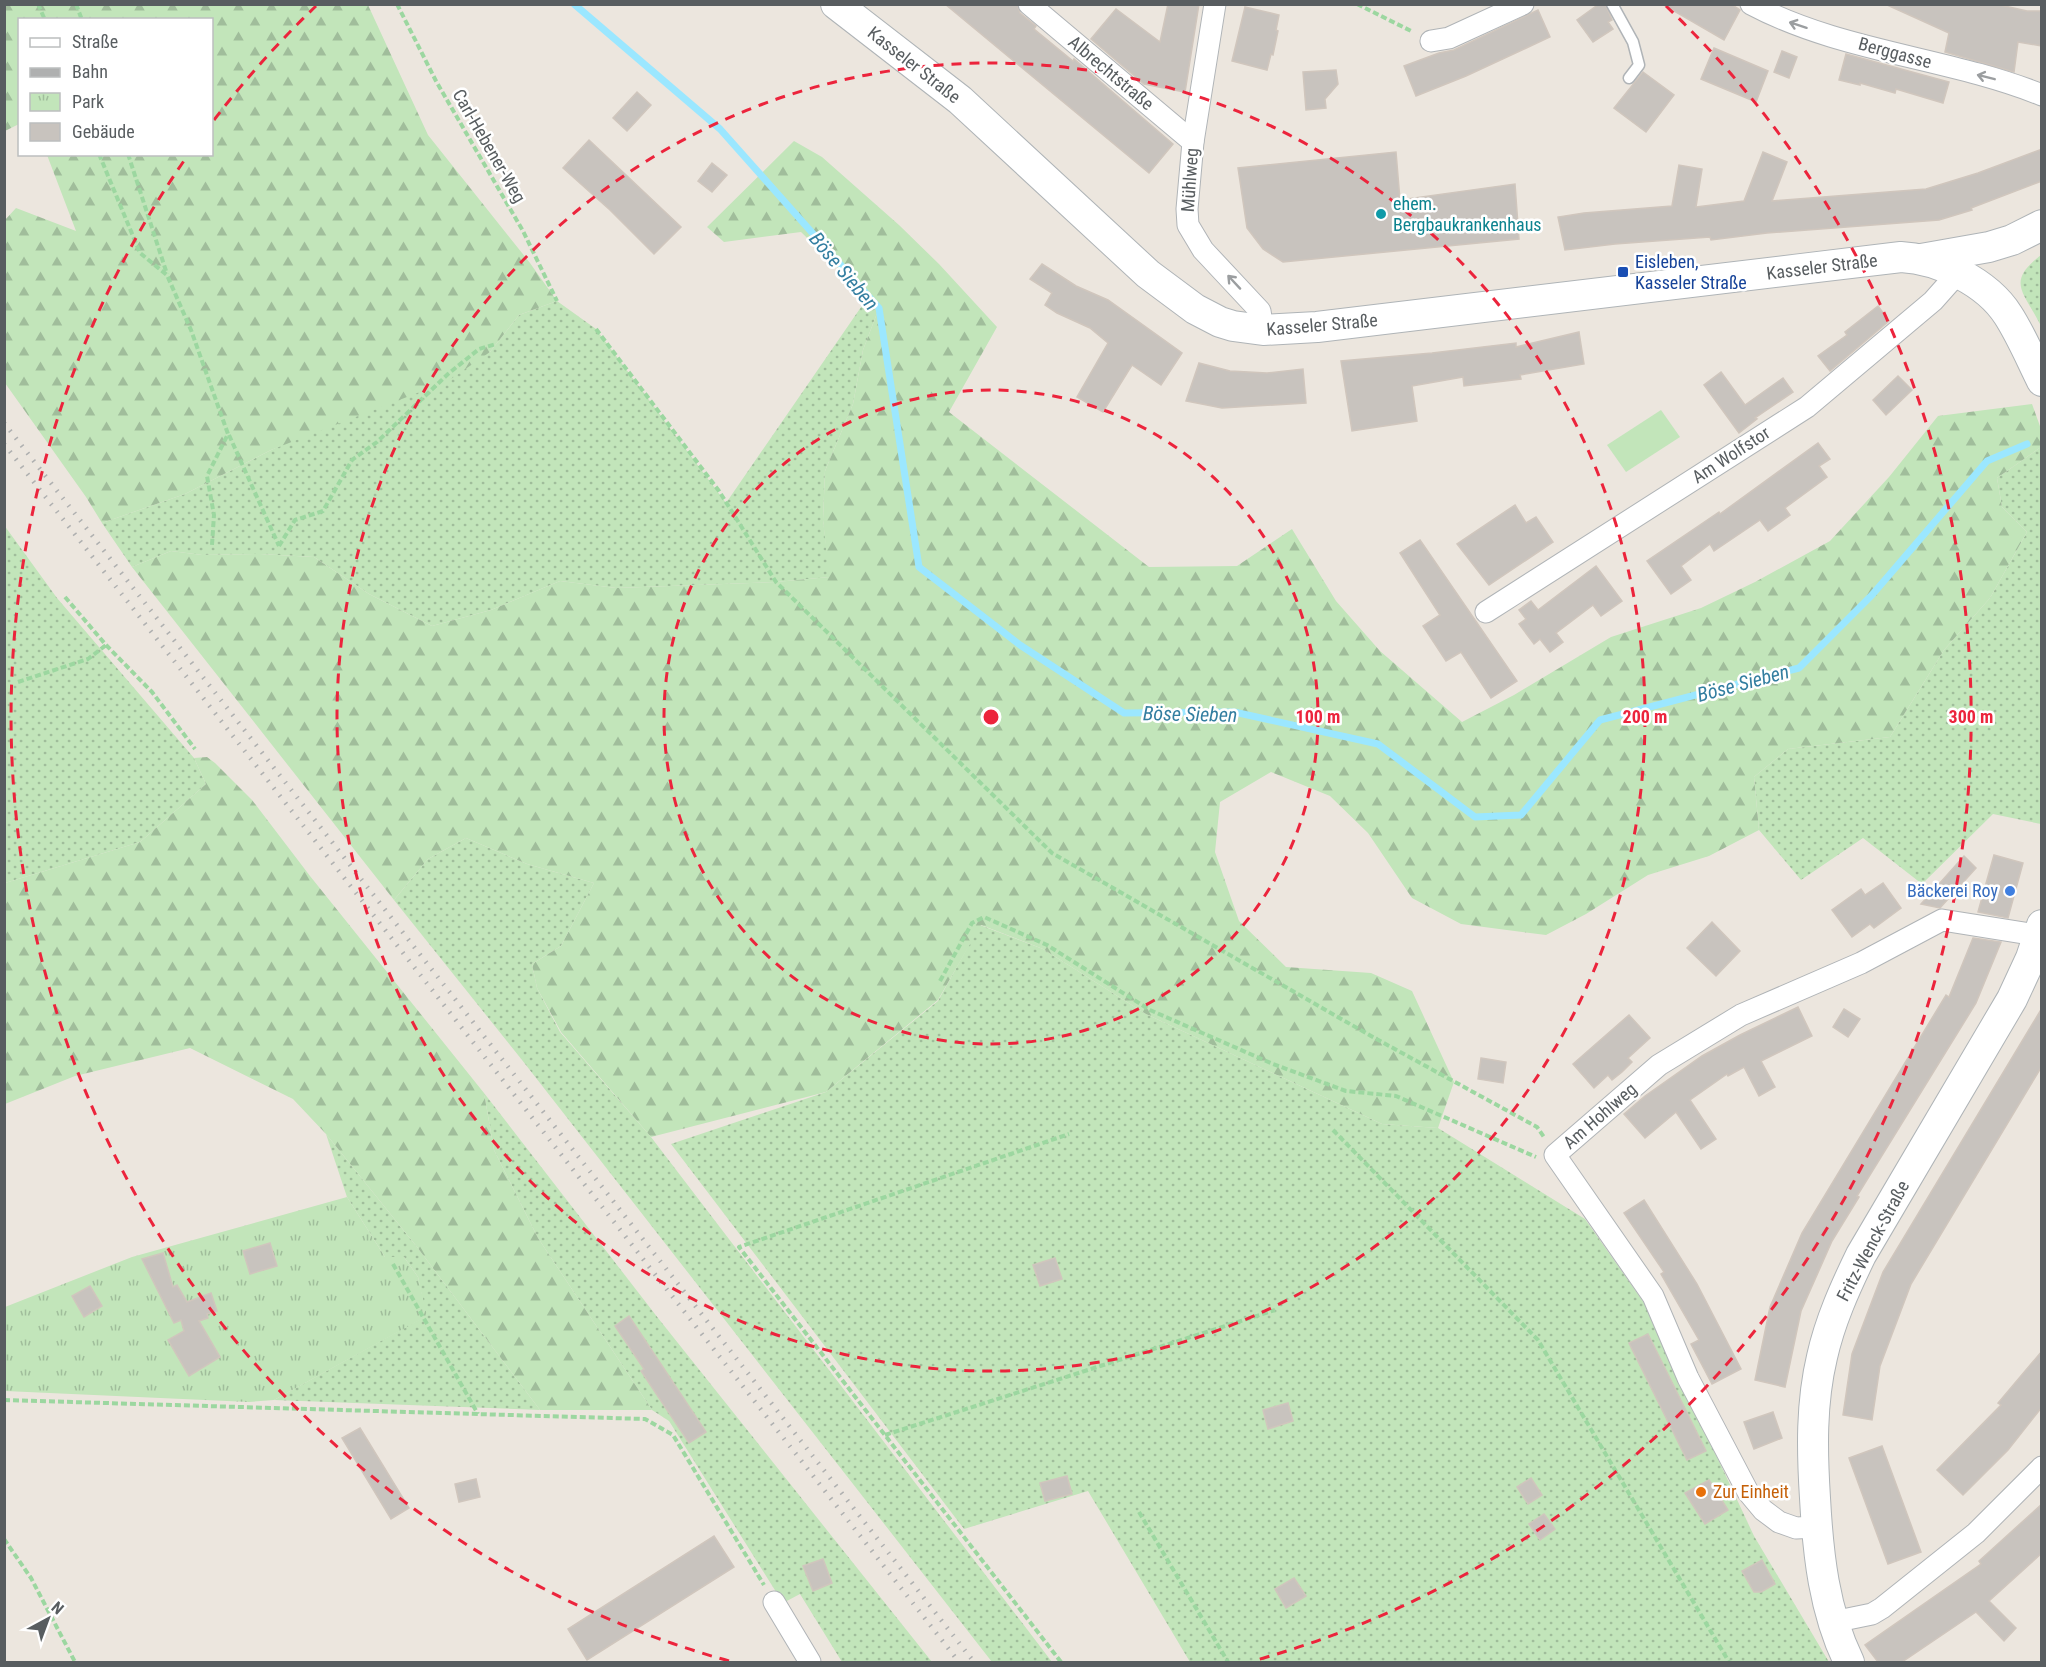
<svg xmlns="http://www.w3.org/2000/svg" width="2046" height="1667" font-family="'Roboto Condensed',sans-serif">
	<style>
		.grass { fill: url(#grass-dots) }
		.forest { fill: url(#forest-firs) }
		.park { fill: url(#park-tufts) }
		.pitch { fill: #c2e5ba }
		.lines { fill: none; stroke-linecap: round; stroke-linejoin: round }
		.stream { stroke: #9be7ff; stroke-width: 7 }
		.building { fill: #c8c3be; stroke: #d0c6bd; stroke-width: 1.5 }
		.service-casing { stroke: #b0b4b7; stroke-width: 13 }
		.minor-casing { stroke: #b0b4b7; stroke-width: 23 }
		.secondary-casing { stroke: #afb4b7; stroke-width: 32 }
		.path { stroke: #9cd7a0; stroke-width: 4; stroke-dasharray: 6 3; stroke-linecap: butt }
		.service { stroke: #fff; stroke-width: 10 }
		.minor { stroke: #fff; stroke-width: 21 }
		.secondary { stroke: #fff; stroke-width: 30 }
		.rail { stroke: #afb0b0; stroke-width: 4.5; stroke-dasharray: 1.5 8; stroke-linecap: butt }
		.oneway { stroke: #9b9ea0 }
		.ring { fill: none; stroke: #ec243c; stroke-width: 3; stroke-dasharray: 10 8 }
		.culture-dot { fill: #0f9aa8; stroke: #fff; stroke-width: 2 }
		.transit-dot { fill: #1a4fb4; stroke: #fff; stroke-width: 2 }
		.shop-dot { fill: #3f7fe0; stroke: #fff; stroke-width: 2 }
		.food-dot { fill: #e8710a; stroke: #fff; stroke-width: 2 }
		.labels { text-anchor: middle; stroke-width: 5; stroke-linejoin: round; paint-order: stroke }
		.street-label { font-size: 18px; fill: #585d60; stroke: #fff }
		.culture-label { font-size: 18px; fill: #0d838f; stroke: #fff; text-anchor: start }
		.transit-label { font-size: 18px; fill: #164399; stroke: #fff; text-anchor: start }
		.shop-label { font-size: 18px; fill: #366cbe; stroke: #fff; text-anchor: end }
		.food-label { font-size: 18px; fill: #c56008; stroke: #fff; text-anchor: start }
		.water-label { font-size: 20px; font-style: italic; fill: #337ea0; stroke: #fff }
		.centre { fill: #ec243c; stroke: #fff; stroke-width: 3 }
		.ring-label { font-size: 18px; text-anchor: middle; font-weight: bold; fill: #ec243c; stroke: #fff; stroke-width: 5; stroke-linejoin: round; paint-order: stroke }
	</style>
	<defs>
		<pattern id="grass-dots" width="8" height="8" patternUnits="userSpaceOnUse" patternTransform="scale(1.5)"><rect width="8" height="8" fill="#c2e5ba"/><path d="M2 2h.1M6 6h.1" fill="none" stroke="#a0bd9b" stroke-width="1.8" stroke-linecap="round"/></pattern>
		<pattern id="forest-firs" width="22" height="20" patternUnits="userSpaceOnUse" patternTransform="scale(1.5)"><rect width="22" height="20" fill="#c2e5ba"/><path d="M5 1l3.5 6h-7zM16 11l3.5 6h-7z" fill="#a0bd9b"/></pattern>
		<pattern id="park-tufts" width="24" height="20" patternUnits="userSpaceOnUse" patternTransform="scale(1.5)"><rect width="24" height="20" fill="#c2e5ba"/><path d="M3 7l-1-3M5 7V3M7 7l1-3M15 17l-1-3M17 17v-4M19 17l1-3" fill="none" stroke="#a0bd9b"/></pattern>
	</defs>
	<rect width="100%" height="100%" fill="#ece6de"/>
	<g class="grass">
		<path d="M2041,255L2042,323L2040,324C2023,291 2006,282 2041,255Z"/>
		<path d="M868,297L879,308L863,350L853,404L825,471L823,520L830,577L776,582L616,588L560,581L491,610L432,626L369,594L314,557L260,554L202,555L171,551L132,567L102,523L185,494L271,450L490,352L519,315L557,301L596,329L726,503Z"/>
		<path d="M2041,447V824L1993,814L1922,884L1863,838L1801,880L1759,830L1754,777L1788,749L1890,737L1944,650L1990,598L2027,532L2002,507L1997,478Z"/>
		<path d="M4,525L57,598L194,758L206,784L140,842L5,883Z"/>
		<path d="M466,838L527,864L594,883L561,946L532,964L537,988L560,1032L651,1137L1052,1662H992L522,1060L394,900L428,859Z"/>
		<path d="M980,925L1043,949L1146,1014L1382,1124L1438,1128L1585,1219L1647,1307L1754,1536L1829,1662H1190L1088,1491L964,1529L671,1144L826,1092L938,1001Z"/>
		<path d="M484,1093L658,1318L932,1662H842L800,1594L783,1603L669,1421L652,1410L538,1238L494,1150Z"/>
		<path d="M326,1134L417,1247L540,1410L274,1400L426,1316L418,1277L404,1257H385L347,1197Z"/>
	</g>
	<g class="forest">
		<path d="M5,4L368,5L428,135L530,263L557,301L519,315L490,352L448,381L271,450L185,494L102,523L86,497L5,383V220L16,208L76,231L47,155L212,154V20H20L19,124L5,131Z"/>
		<path d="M794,141L822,157L899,225L939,264L997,327L949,412L1149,567L1237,566L1292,529L1336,601L1380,651L1462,722L1514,695L1611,637L1701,608L1755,582L1830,541L1889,477L1938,416L2032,404L2041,429V447L1997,478L2002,507L2027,532L1990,598L1944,650L1890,737L1788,749L1754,777L1759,830L1709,856L1648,875L1586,914L1546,935L1461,924L1412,898L1368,833L1330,796L1271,772L1220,802L1215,852L1239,921L1286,967L1371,973L1412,991L1454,1082L1438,1128L1382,1124L1146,1014L1043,949L981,925L938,1000L826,1092L651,1137L561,1032L537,988L532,964L561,946L594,883L527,864L466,838L428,859L394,900L132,567L171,551L202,555L260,554L314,557L369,594L432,626L491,610L560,581L616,588L776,582L829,577L823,520L825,471L853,404L863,350L879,308L801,232L724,242L707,227Z"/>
		<path d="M207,757L215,763L252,800L310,876L484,1093L494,1150L538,1238L652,1410H540L417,1247L326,1134L293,1099L190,1048L75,1076L5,1104V883L140,842L206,784L194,758Z"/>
	</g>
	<path class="park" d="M347,1197L385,1257H404L418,1277L427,1316L274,1400L249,1402L5,1391V1307L132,1257Z"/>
	<path class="pitch" d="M1661,410L1680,437L1626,472L1607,445Z"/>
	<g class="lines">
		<path class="stream" d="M574,4L720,129L879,308L919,567L1020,645L1124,713L1234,712L1378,744L1475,817L1521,815L1600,720L1799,668L1872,595L1987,461L2027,444"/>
	</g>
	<g class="building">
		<path d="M945,4H1017L1020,13L1036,26L1034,29L1073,61L1074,59L1173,144L1149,173Z"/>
		<path d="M1168,4H1199L1185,92L1144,84L1091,39L1116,9L1160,42Z"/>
		<path d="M1599,4H1605L1612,20L1608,22L1613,29L1593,42L1577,20Z"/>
		<path d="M1662,4H1731L1740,10L1724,40Z"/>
		<path d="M1885,4H1996L2027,11H2042V46L2018,42L2014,72L1945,52L1949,33Z"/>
		<path d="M1245,7L1279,15L1276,30L1278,31L1273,55L1271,54L1267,70L1232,61Z"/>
		<path d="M1538,10L1550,37L1466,76L1416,96L1404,66L1439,53L1454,50Z"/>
		<path d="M1714,48L1768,71L1756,102L1701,79Z"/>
		<path d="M1782,51L1797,57L1789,78L1774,72Z"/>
		<path d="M1846,54L1949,82L1943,103L1896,89L1895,93L1860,83V85L1839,80Z"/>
		<path d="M1336,70L1338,84L1325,99L1326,108L1306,110L1303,72Z"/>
		<path d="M1643,72L1674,95L1646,132L1614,108Z"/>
		<path d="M637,92L651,105L627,131L613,118Z"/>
		<path d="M589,140L681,227L654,254L610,210L563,168Z"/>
		<path d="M2042,149V181L1971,208L1972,210L1939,220L1767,233L1711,240L1710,237L1615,244L1565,250L1558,217L1584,213L1672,206L1679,165L1702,169L1696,207L1744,201L1763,152L1787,162L1772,201L1926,189L1978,173Z"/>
		<path d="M1396,152L1400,200L1515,184L1519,239L1283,262L1263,249L1247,228L1238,168Z"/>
		<path d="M712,163L727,175L712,192L698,181Z"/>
		<path d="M1042,264L1076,286L1108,300L1182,353L1161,385L1132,365L1103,412L1077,397L1108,343L1090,328L1057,313L1045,305L1052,293L1030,279Z"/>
		<path d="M1878,306L1889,321L1830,371L1818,356L1847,335L1845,332Z"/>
		<path d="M1579,332L1584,364L1520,375L1521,379L1464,386L1463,377L1412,386L1417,421L1352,431L1341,361L1432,353L1516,343V347Z"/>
		<path d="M1199,363L1230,371L1267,373L1303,369L1306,403L1222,408L1186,401Z"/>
		<path d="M1721,372L1745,405L1783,378L1793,392L1755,418L1757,419L1739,433L1704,385Z"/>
		<path d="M1898,376L1912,390L1886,415L1873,400Z"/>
		<path d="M1818,443L1830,459L1819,466L1827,477L1785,508L1790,515L1768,531L1760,520L1714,551L1710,544L1681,566L1691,580L1671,594L1647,561L1719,512L1720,514Z"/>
		<path d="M1515,505L1526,523L1536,517L1553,542L1489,585L1457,544Z"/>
		<path d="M1420,540L1517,681L1491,698L1461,652L1446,661L1423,626L1440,615L1400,553Z"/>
		<path d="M1596,566L1622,601L1601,616L1593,605L1556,633L1563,642L1550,652L1540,639L1534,644L1519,624L1526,619L1519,610L1531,601L1538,610Z"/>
		<path d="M1994,855L2023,863L2008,918L1978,912Z"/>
		<path d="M1964,856L1976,868L1940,908L1921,904Z"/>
		<path d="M1883,883L1901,908L1874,928L1870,924L1852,937L1832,910L1861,889L1865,895Z"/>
		<path d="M1712,922L1740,951L1716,976L1687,948Z"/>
		<path d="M1973,938L2001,942L1976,1003L1857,1196L1859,1197L1832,1241L1801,1311L1785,1387L1755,1380L1770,1307L1802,1233L1946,995L1949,997Z"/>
		<path d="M1798,1007L1812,1036L1761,1061L1775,1087L1759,1096L1744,1067L1728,1076L1727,1074L1690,1100L1716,1139L1701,1149L1676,1112L1645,1138L1624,1114L1645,1096L1702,1056L1740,1035Z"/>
		<path d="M2042,1008V1066L1911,1284L1880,1366L1872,1420L1843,1415L1852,1354L1883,1272Z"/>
		<path d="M1844,1009L1860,1019L1848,1037L1833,1027Z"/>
		<path d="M1629,1015L1650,1038L1628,1058L1632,1062L1622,1072L1612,1080L1608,1075L1594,1088L1573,1064Z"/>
		<path d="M1481,1058L1506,1062L1503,1083L1478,1079Z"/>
		<path d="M1644,1200L1697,1284L1741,1369L1712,1384L1691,1344L1699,1340L1661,1274L1664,1272L1624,1213Z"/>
		<path d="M270,1243L277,1266L250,1274L243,1251Z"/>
		<path d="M163,1253L173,1287L177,1285L187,1302L211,1293L217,1311L207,1314L208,1318L199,1321L220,1357L189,1376L168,1340L184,1331L181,1320L174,1323L142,1259Z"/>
		<path d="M1055,1258L1062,1279L1040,1286L1033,1265Z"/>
		<path d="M90,1286L102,1306L84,1317L72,1296Z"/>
		<path d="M629,1316L706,1432L689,1443L641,1371L644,1369L615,1326Z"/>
		<path d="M1648,1334L1706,1451L1687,1460L1629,1343Z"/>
		<path d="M2042,1351V1407L2008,1450L1963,1495L1937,1470L2001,1405L1998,1403Z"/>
		<path d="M1288,1403L1293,1421L1268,1429L1263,1410Z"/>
		<path d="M1773,1412L1782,1438L1754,1449L1744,1422Z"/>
		<path d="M360,1428L409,1508L391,1519L342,1438Z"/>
		<path d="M1882,1446L1921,1552L1888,1564L1849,1458Z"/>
		<path d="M1067,1476L1072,1494L1045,1501L1040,1483Z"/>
		<path d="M1531,1478L1542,1495L1528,1504L1517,1487Z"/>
		<path d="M476,1479L480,1497L459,1502L455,1484Z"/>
		<path d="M1709,1480L1728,1510L1705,1524L1685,1493Z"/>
		<path d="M2042,1504V1553L1989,1601L2016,1628L2004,1641L1976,1612L1902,1662H1878L1865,1645L1981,1564L1979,1561Z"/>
		<path d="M1544,1514L1555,1529L1540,1540L1529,1524Z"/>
		<path d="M714,1536L734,1567L587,1660L568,1629Z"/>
		<path d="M823,1559L832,1583L813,1591L803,1566Z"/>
		<path d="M1762,1560L1775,1584L1761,1592H1754L1742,1571Z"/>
		<path d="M1294,1578L1306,1596L1286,1608L1275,1589Z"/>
	</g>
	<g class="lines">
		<defs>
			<path id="service" d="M1612,4L1633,42L1639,65L1629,78"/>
			<g id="minor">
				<path d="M1029,4L1193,142"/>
				<path d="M1215,4L1193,142L1187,209L1188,225L1203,250L1260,311L1263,330"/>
				<path d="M1751,4C1841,52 1947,57 2042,95"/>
				<path d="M1431,41L1449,38L1523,4"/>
				<path d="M1486,612L1807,407L1933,301L1957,274"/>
				<path d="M1817,1527L1796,1528L1779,1522L1763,1510L1748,1492L1688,1378L1653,1296L1555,1155L1659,1065L1741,1015L1861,963L1942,920L2042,936"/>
				<path d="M774,1602L810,1662"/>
				<path d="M1833,1622L1872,1614L1882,1608L1976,1533L2042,1467"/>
			</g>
			<g id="secondary">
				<path d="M836,4L960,100L1148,274L1195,309L1220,322L1233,326L1263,330L1317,327L1901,257C1939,259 1987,282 2008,315C2021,335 2031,359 2042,381"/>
				<path d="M1921,259L1989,247L2012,240L2042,225"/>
				<path d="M1849,1662C1824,1611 1818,1554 1815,1498C1812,1451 1811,1403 1822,1357C1830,1321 1845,1288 1861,1255L2012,999L2031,958L2042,925"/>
			</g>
		</defs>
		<use href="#service" class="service-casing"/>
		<use href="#minor" class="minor-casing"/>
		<use href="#secondary" class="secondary-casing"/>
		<g class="path">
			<path d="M38,4L45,20"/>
			<path d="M76,4L82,20"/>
			<path d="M397,4L436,81L523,231L557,301"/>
			<path d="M1357,4L1413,32"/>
			<path d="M99,154L140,253L167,275L191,330L228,434L207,476L214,515L212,545"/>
			<path d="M128,154L167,274"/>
			<path d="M596,329L719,491L776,582L1052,853L1371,1036L1537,1127L1544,1137"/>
			<path d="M229,435L279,546"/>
			<path d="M279,546L295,520L323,511L352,460L377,442L448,374L479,349L496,344"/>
			<path d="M65,597L106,645L152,692L195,749"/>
			<path d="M18,682L88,659L106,645"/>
			<path d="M940,981L972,923L984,917L1047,945L1150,1010L1273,1064L1346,1091L1396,1096L1536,1157"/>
			<path d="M1333,1130L1538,1340L1729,1662"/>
			<path d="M393,1264L478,1414"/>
			<path d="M4,1400L645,1419L673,1435L764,1585"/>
			<path d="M885,1435L1275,1310"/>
			<path d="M1139,1512L1228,1662"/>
			<path d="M4,1539L31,1578L75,1662"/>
			<path d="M1061,1662L739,1247L1069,1134"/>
		</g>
		<use href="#service" class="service"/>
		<use href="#minor" class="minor"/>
		<use href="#secondary" class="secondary"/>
		<g class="rail">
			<path d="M4,423L974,1662"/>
			<path d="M4,444L959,1662"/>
		</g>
	</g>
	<defs><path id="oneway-shaft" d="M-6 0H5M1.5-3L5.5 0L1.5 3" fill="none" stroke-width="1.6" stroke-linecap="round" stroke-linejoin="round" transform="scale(1.5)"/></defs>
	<g class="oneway">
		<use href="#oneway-shaft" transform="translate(1798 25) rotate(-162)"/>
		<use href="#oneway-shaft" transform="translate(1986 77) rotate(-166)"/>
		<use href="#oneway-shaft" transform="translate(1234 282) rotate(-133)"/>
	</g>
	<g class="ring">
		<circle cx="991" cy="717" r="327"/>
		<circle cx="991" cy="717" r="654"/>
		<path d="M729 1661A980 980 0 0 1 188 155M214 120A980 980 0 0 1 316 6M1666 6A980 980 0 0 1 1253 1661"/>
	</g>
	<circle class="culture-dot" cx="1381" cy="214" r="6"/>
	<rect class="transit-dot" x="1617" y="266" width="12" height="12" rx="3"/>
	<circle class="shop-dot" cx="2010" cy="891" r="6"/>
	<circle class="food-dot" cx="1701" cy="1492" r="6"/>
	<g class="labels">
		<g class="street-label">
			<text transform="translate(1895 53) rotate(15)" y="6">Berggasse</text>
			<text transform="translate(914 65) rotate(38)" y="6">Kasseler Straße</text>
			<text transform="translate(1111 73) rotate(40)" y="6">Albrechtstraße</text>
			<text transform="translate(489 146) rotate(60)" y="6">Carl-Hebener-Weg</text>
			<text transform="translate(1190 180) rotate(-86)" y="6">Mühlweg</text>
			<text transform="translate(1822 267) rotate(-7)" y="6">Kasseler Straße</text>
			<text transform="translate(1322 325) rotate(-5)" y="6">Kasseler Straße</text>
			<text transform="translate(1731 455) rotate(-33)" y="6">Am Wolfstor</text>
			<text transform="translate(1600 1116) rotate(-41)" y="6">Am Hohlweg</text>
			<text transform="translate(1873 1241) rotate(-62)" y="6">Fritz-Wenck-Straße</text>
		</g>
		<g class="culture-label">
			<text x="1393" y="210">ehem.<tspan x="1393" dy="21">Bergbaukrankenhaus</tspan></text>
		</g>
		<g class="transit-label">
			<text x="1635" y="268">Eisleben,<tspan x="1635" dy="21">Kasseler Straße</tspan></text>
		</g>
		<g class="shop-label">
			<text x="1998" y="897">Bäckerei Roy</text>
		</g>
		<g class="food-label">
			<text x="1713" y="1498">Zur Einheit</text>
		</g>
		<g class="water-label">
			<text transform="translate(844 271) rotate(50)" y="7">Böse Sieben</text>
			<text transform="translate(1743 683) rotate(-15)" y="7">Böse Sieben</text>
			<text transform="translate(1190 714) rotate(1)" y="7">Böse Sieben</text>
		</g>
	</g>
	<circle cx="991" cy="717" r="9" class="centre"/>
	<g class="ring-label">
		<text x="1318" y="723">100 m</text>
		<text x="1645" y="723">200 m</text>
		<text x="1971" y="723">300 m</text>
	</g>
	<rect width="2046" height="1667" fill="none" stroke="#585d60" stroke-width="12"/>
	<rect x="18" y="18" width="195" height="138" fill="#ffffff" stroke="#bcbebf" stroke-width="1.5"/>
	<rect x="30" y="38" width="30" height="9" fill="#ffffff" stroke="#bcbebf" stroke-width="1.5"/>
	<text x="72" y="48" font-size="18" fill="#585d60">Straße</text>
	<rect x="30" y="68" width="30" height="9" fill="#afb0b0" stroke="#bcbebf" stroke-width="1.5"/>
	<text x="72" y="78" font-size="18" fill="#585d60">Bahn</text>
	<rect x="30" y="93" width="30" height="18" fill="url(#park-tufts)" stroke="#bcbebf" stroke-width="1.5"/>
	<text x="72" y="108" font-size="18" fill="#585d60">Park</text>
	<rect x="30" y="123" width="30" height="18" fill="#c8c3be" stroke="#bcbebf" stroke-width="1.5"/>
	<text x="72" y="138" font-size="18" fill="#585d60">Gebäude</text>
	<g transform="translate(48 1619) rotate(41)" stroke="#ffffff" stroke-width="4.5" paint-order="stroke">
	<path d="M0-4.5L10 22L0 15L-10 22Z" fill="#585d60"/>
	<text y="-9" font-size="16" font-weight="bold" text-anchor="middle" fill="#585d60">N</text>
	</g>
</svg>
